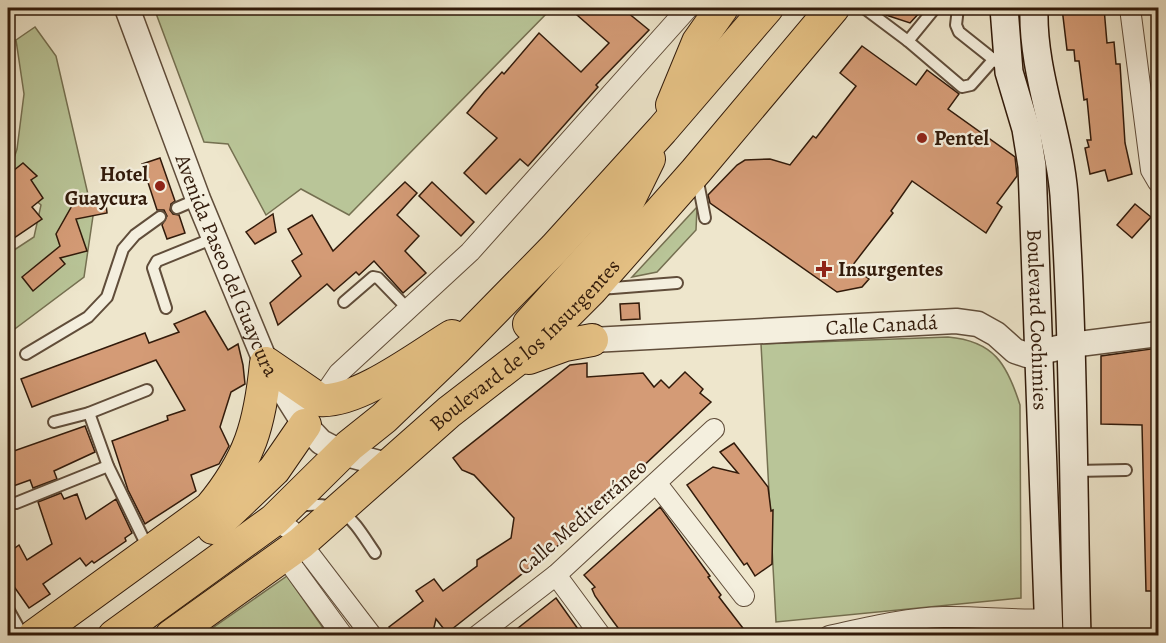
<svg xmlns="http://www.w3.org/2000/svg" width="1166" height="643" font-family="Alegreya,serif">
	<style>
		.green { fill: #b9c598; stroke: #757051; stroke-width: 1.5 }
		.building { fill: #d49b76; stroke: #311a0a; stroke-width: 1.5 }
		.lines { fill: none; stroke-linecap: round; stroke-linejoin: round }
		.service-casing { stroke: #604d3a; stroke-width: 14 }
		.minor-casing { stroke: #604d3a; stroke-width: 22 }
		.tertiary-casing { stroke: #604d3a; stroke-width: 27 }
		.secondary-casing { stroke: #311a0a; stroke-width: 30 }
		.primary-casing { stroke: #311a0a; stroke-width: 34 }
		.service { stroke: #f4efde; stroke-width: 10 }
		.minor { stroke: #f4efde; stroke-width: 20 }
		.tertiary { stroke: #f4efde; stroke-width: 24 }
		.secondary { stroke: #f4efde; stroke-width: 27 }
		.primary { stroke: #e7c386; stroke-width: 32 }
		.poi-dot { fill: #8f2418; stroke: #f4efde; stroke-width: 2 }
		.labels { text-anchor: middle; stroke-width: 4.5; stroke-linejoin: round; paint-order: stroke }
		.poi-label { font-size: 21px; font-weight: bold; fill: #311a0a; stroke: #f4efde; text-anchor: start }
		.street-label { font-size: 21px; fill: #311a0a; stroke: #f4efde }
	</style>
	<rect width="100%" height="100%" fill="#eee6cc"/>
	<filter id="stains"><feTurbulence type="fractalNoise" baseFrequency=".00333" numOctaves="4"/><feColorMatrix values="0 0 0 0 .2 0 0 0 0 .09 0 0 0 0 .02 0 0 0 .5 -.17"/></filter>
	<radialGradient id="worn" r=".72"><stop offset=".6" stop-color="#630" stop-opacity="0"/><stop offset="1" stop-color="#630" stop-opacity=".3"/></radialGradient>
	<g class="green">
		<path d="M154,8H552L349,215L301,189L266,215L228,144L204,142Z"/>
		<path d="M35,27L56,56L93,216L84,277L8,334V254L34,237L41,205L8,176L17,149L24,94L16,40Z"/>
		<path d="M697,207L696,230L657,272L632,277Z"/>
		<path d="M948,337C994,341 1007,364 1020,405L1021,598L776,622L761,344Z"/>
		<path d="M287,576L328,635L201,636Z"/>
	</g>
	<g class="building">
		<path d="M569,8H622L649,30L596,85L598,87L528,166L520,159L486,194L464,173L497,138L467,113L484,92L502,72L504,74L539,33L581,72L609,43Z"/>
		<path d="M876,8H924L910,23L886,15Z"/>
		<path d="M1062,8H1104L1107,43L1114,42L1116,64H1120L1125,143L1132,174L1108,181L1105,170L1090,174L1085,148L1089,147L1087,140H1091L1087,99L1084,100L1079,61H1075L1074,50H1067Z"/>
		<path d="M862,46L916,85L927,70L959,94L948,109L1015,157L1017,176L997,203L1002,207L986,233L912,181L891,211L893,213L852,266L869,279L862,287L837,292L710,203L708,195L737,165L745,160L770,159L790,165L813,136L816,138L856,86L840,73Z"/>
		<path d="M160,158L175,201L171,204L170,210L173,214L179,215L185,233L167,239L162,225L167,216L164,210H157L142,164Z"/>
		<path d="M23,163L37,176L31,180L43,198L32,207L42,219L8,242V175Z"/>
		<path d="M405,182L417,193L397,215L419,236L405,251L426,273L403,293L374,261L359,275L356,272L334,291L327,284L278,325L270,303L301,276L292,261L302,254L288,229L312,215L333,251Z"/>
		<path d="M432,182L474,222L461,236L419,196Z"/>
		<path d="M105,195L107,213L76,219L87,251L60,258L65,264L33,291L22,277L60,246L56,234L73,204Z"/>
		<path d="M1135,204L1151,217L1132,238L1117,225Z"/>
		<path d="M273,214L276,232L255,244L246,232Z"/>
		<path d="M639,303L640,319L621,320L620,304Z"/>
		<path d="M205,311L228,350L238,344L243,365L245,384L231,392L220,427L229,446L219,464L191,475L196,491L145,524L128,490L112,441L168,420L167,416L185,410L156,360L32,407L21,379L145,333L149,343L179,332L174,324Z"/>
		<path d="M1158,348V591H1146L1142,425L1101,424V356Z"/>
		<path d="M587,363V377L643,373L654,387L661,380L669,388L685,372L703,389L700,393L711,402L565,540L447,633L436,619L432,636H394L389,627L423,601L416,591L434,579L443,591L477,566V560L511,538L514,518L474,475L462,470L453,458L570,365Z"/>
		<path d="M85,426L95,452L54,471L57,479L33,488L30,480L8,488V453Z"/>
		<path d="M734,443L768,487L771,511L773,510L772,564L755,576L747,563L744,565L687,485L713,467L738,473L720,452Z"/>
		<path d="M61,493L64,499L77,494L86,519L116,499L132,533L125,538L126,541L94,563L92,561L86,566L80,558L43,584L50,594L29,608L8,578V553L19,545L27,560L52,544L38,502Z"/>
		<path d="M660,507L710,576L708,577L721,595L719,597L749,636H624L610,617L595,596L592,589L595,587L584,575Z"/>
		<path d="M556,598L583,636H508Z"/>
	</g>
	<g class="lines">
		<defs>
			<g id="service">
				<path d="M864,8L908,41L935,8"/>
				<path d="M958,8L956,25L959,32L998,63"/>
				<path d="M908,41L962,87L971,85L994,59"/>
				<path d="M697,177L705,218"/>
				<path d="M177,208L198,199"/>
				<path d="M600,289L677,283"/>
				<path d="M344,302L373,277L378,278L409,310"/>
				<path d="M166,308L153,268L157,261L214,238"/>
				<path d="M26,354L88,317L107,297L123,249L135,235L160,217"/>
				<path d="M89,413L108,466L149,550"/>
				<path d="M54,422L89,413L147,390"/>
				<path d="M1075,471L1126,470"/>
				<path d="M16,503L108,466"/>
				<path d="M299,506C344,499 353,521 375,553"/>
				<path d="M8,609L23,636"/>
			</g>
			<g id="minor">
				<path d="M1130,8L1151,170L1158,182"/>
				<path d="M317,405L339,373L470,252L688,8"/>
				<path d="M657,484L744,596"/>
				<path d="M274,520L291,530L372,636"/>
				<path d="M284,555L343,636"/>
				<path d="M556,575L601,636"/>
				<path d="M477,636L556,575L714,429"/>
				<path d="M829,636C866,628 905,618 943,617C978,616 1013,621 1049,619"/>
			</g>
			<g id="tertiary">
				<path id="s1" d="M127,8L198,199L266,363L305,425L321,442L342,453L391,466"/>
				<path id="s2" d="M592,340L956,321L978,324L996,334L1015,351L1027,355L1071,345L1158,334"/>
			</g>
			<g id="secondary">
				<path id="s3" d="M1004,8L1009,72L1026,129L1032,166L1049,636"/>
				<path d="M1034,8C1032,71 1059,132 1064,195C1074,342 1073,489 1077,636"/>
			</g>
			<g id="primary">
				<path d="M672,105L698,42L722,8"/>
				<path d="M529,324L602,243L620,218L649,159"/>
				<path d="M529,358L565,345L592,340"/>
				<path d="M213,528L274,470L305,425"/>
				<path d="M34,636L210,508C250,460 260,424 266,363L320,400C358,403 419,356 452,336"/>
				<path d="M114,636L274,520L349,446L384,418L454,351L555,248L662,130L767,8"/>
				<path id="s4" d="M171,636L301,543L449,412L537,344L591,290L696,171L833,8"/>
			</g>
		</defs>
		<use href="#service" class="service-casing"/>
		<use href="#minor" class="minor-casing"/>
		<use href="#tertiary" class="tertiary-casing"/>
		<use href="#secondary" class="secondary-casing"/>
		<use href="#primary" class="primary-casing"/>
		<use href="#service" class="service"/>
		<use href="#minor" class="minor"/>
		<use href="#tertiary" class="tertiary"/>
		<use href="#secondary" class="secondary"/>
		<use href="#primary" class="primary"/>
	</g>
	<g class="poi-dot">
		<circle cx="922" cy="138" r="6"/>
		<circle cx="160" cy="186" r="6"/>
		<path d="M821 260h6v6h6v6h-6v6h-6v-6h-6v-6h6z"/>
	</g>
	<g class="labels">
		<g class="poi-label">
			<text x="934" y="145">Pentel</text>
			<text x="148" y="181" text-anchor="end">Hotel<tspan x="148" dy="24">Guaycura</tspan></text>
			<text x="838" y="276">Insurgentes</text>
		</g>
		<g class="street-label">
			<text dy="7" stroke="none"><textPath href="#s1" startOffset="276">Avenida Paseo del Guaycura</textPath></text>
			<text dy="7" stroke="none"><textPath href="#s3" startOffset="315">Boulevard Cochimies</textPath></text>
			<text dy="7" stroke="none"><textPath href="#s2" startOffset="290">Calle Canadá</textPath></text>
			<text dy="7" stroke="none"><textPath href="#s4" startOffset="459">Boulevard de los Insurgentes</textPath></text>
			<text transform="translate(582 517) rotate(-41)" y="7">Calle Mediterráneo</text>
		</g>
	</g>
	<rect width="1166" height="643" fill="none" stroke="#eee6cc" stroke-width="30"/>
	<rect x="9" y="9" width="1148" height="625" fill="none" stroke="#311a0a" stroke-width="3"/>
	<rect x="15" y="15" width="1136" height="613" fill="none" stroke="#311a0a" stroke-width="1.5"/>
	<rect width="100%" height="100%" filter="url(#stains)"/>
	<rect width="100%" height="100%" fill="url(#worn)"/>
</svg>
